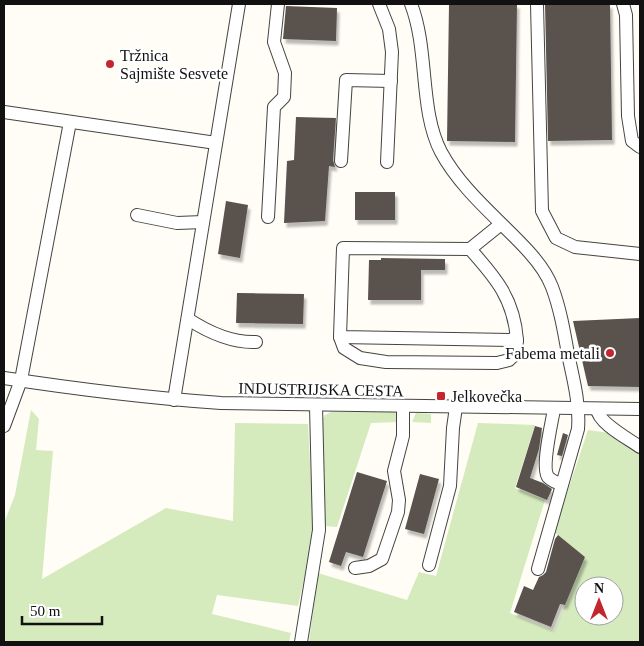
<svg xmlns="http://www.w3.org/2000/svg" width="644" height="646" font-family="Georgia,serif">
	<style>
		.green { fill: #d5ebbd; fill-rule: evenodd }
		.building { fill: #5a524d; filter: url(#shadow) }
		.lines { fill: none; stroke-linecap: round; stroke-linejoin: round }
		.minor-casing { stroke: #444; stroke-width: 14 }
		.minor { stroke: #fff; stroke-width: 12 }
		.poi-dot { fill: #c4262e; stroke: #fff; stroke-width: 2 }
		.labels { text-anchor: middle; stroke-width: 5; stroke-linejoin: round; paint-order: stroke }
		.poi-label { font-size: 16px; fill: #111; stroke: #fff; text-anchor: start }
		.street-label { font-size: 16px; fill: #111; stroke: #fff }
	</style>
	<defs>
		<filter id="shadow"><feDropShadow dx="2.5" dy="4.5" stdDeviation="1" flood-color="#0004"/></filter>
	</defs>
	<rect width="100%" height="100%" fill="#fffdf5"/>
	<g class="green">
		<path d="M31,410L39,419L36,450L53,451L42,579L166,508L233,521L235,423L308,424L314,536L298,606L217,595L212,614L291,633L289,642H4V523L15,495Z"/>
		<path d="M331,412H395L398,414V422L371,423L337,527L324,526L322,420L325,415Z"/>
		<path d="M416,413L431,414V423L412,422Z"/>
		<path d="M478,423L535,425L515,488L545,500L510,613L554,631L585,557L554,532L588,430L609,433L640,454V642H309L318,573L407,600L419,572L436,576ZM584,586H614V616H584Z"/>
	</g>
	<g class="building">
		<path d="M449,4H517L515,142L447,141Z"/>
		<path d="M545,4H610L612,140L548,141Z"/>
		<path d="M286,6L337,8L336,41L283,39Z"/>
		<path d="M296,117L336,118L333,160L335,167L329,166L325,221L284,223L287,161L294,160Z"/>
		<rect x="355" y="192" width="40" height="28"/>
		<path d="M226,201L248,205L240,258L218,254Z"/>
		<path d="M381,258L445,259V270H421V300H368L369,260H381Z"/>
		<path d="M237,293L304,294L303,324L236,323Z"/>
		<path d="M640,318V387L588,386L573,321Z"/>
		<path d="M535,426L542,428L539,449L530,478L543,483L552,489L547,500L516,487Z"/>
		<path d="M563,433L568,435L562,456L557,455Z"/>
		<path d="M357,472L387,481L363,557L346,552L341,566L329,562Z"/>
		<path d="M420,474L439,479L424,534L405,529Z"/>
		<path d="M558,535L585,557L565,605L560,604L551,627L514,612L524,586L533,590L539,577L543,575L546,572L555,539Z"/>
	</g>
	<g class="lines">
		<defs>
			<g id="minor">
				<path d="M379,4L389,29L392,52L387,162"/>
				<path d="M411,4C429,50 419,110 441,152C462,191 500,220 529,252C538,262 547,274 552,287C560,308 564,331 568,354C573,378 580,403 578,429L538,569"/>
				<path d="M537,4L542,211L556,238L575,247L640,254"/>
				<path d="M623,4L626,15L628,116L632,141L640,147"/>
				<path d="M4,112L216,143"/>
				<path d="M341,161L346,80L391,81"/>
				<path d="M137,215L177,223L203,222"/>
				<path d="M268,217L274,107L284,97L285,73L274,42L278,4"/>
				<path d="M470,249C496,278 514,299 517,340L340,337L343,248L470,249L501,224"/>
				<path d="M188,319C208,332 231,343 256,342"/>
				<path d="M340,337L344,348L360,358L386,362L497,363L509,360L516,353L517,340"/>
				<path d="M4,378C76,389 148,398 221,403L640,409"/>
				<path d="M174,400L239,4"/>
				<path d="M554,409C552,422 541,467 548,477C552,481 557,483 562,484"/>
				<path d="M597,409C598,423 629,439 640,447"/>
				<path d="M4,426L21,380L70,122"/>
				<path d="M429,565L450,486L453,428L456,407"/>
				<path d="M355,568L369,566L382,559L398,512L399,500L394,471L403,436V406"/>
				<path d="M301,642L319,530L316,406"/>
			</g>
		</defs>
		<use href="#minor" class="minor-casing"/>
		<use href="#minor" class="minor"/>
	</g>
	<g class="poi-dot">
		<circle cx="110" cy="64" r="5"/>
		<circle cx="610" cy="353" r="5"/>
		<rect x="436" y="391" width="10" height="10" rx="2.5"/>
	</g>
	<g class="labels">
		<g class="poi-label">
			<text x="120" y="61">Tržnica<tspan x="120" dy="18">Sajmište Sesvete</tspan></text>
			<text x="600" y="359" text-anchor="end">Fabema metali</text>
			<text x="451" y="402">Jelkovečka</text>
		</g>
		<g class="street-label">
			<text transform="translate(321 389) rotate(1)" y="6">INDUSTRIJSKA CESTA</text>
		</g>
	</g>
	<rect width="644" height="646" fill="none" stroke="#111111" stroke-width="10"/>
	<g transform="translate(599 601)"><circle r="24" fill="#ffffff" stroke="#a0a0a0"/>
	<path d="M0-4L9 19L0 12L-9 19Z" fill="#c4262e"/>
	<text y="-8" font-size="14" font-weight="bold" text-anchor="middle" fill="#111111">N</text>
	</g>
	<path d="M22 616v8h80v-8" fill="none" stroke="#111111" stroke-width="2.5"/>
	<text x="30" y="616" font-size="15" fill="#111111" stroke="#ffffff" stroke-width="4" paint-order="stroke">50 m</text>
</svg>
